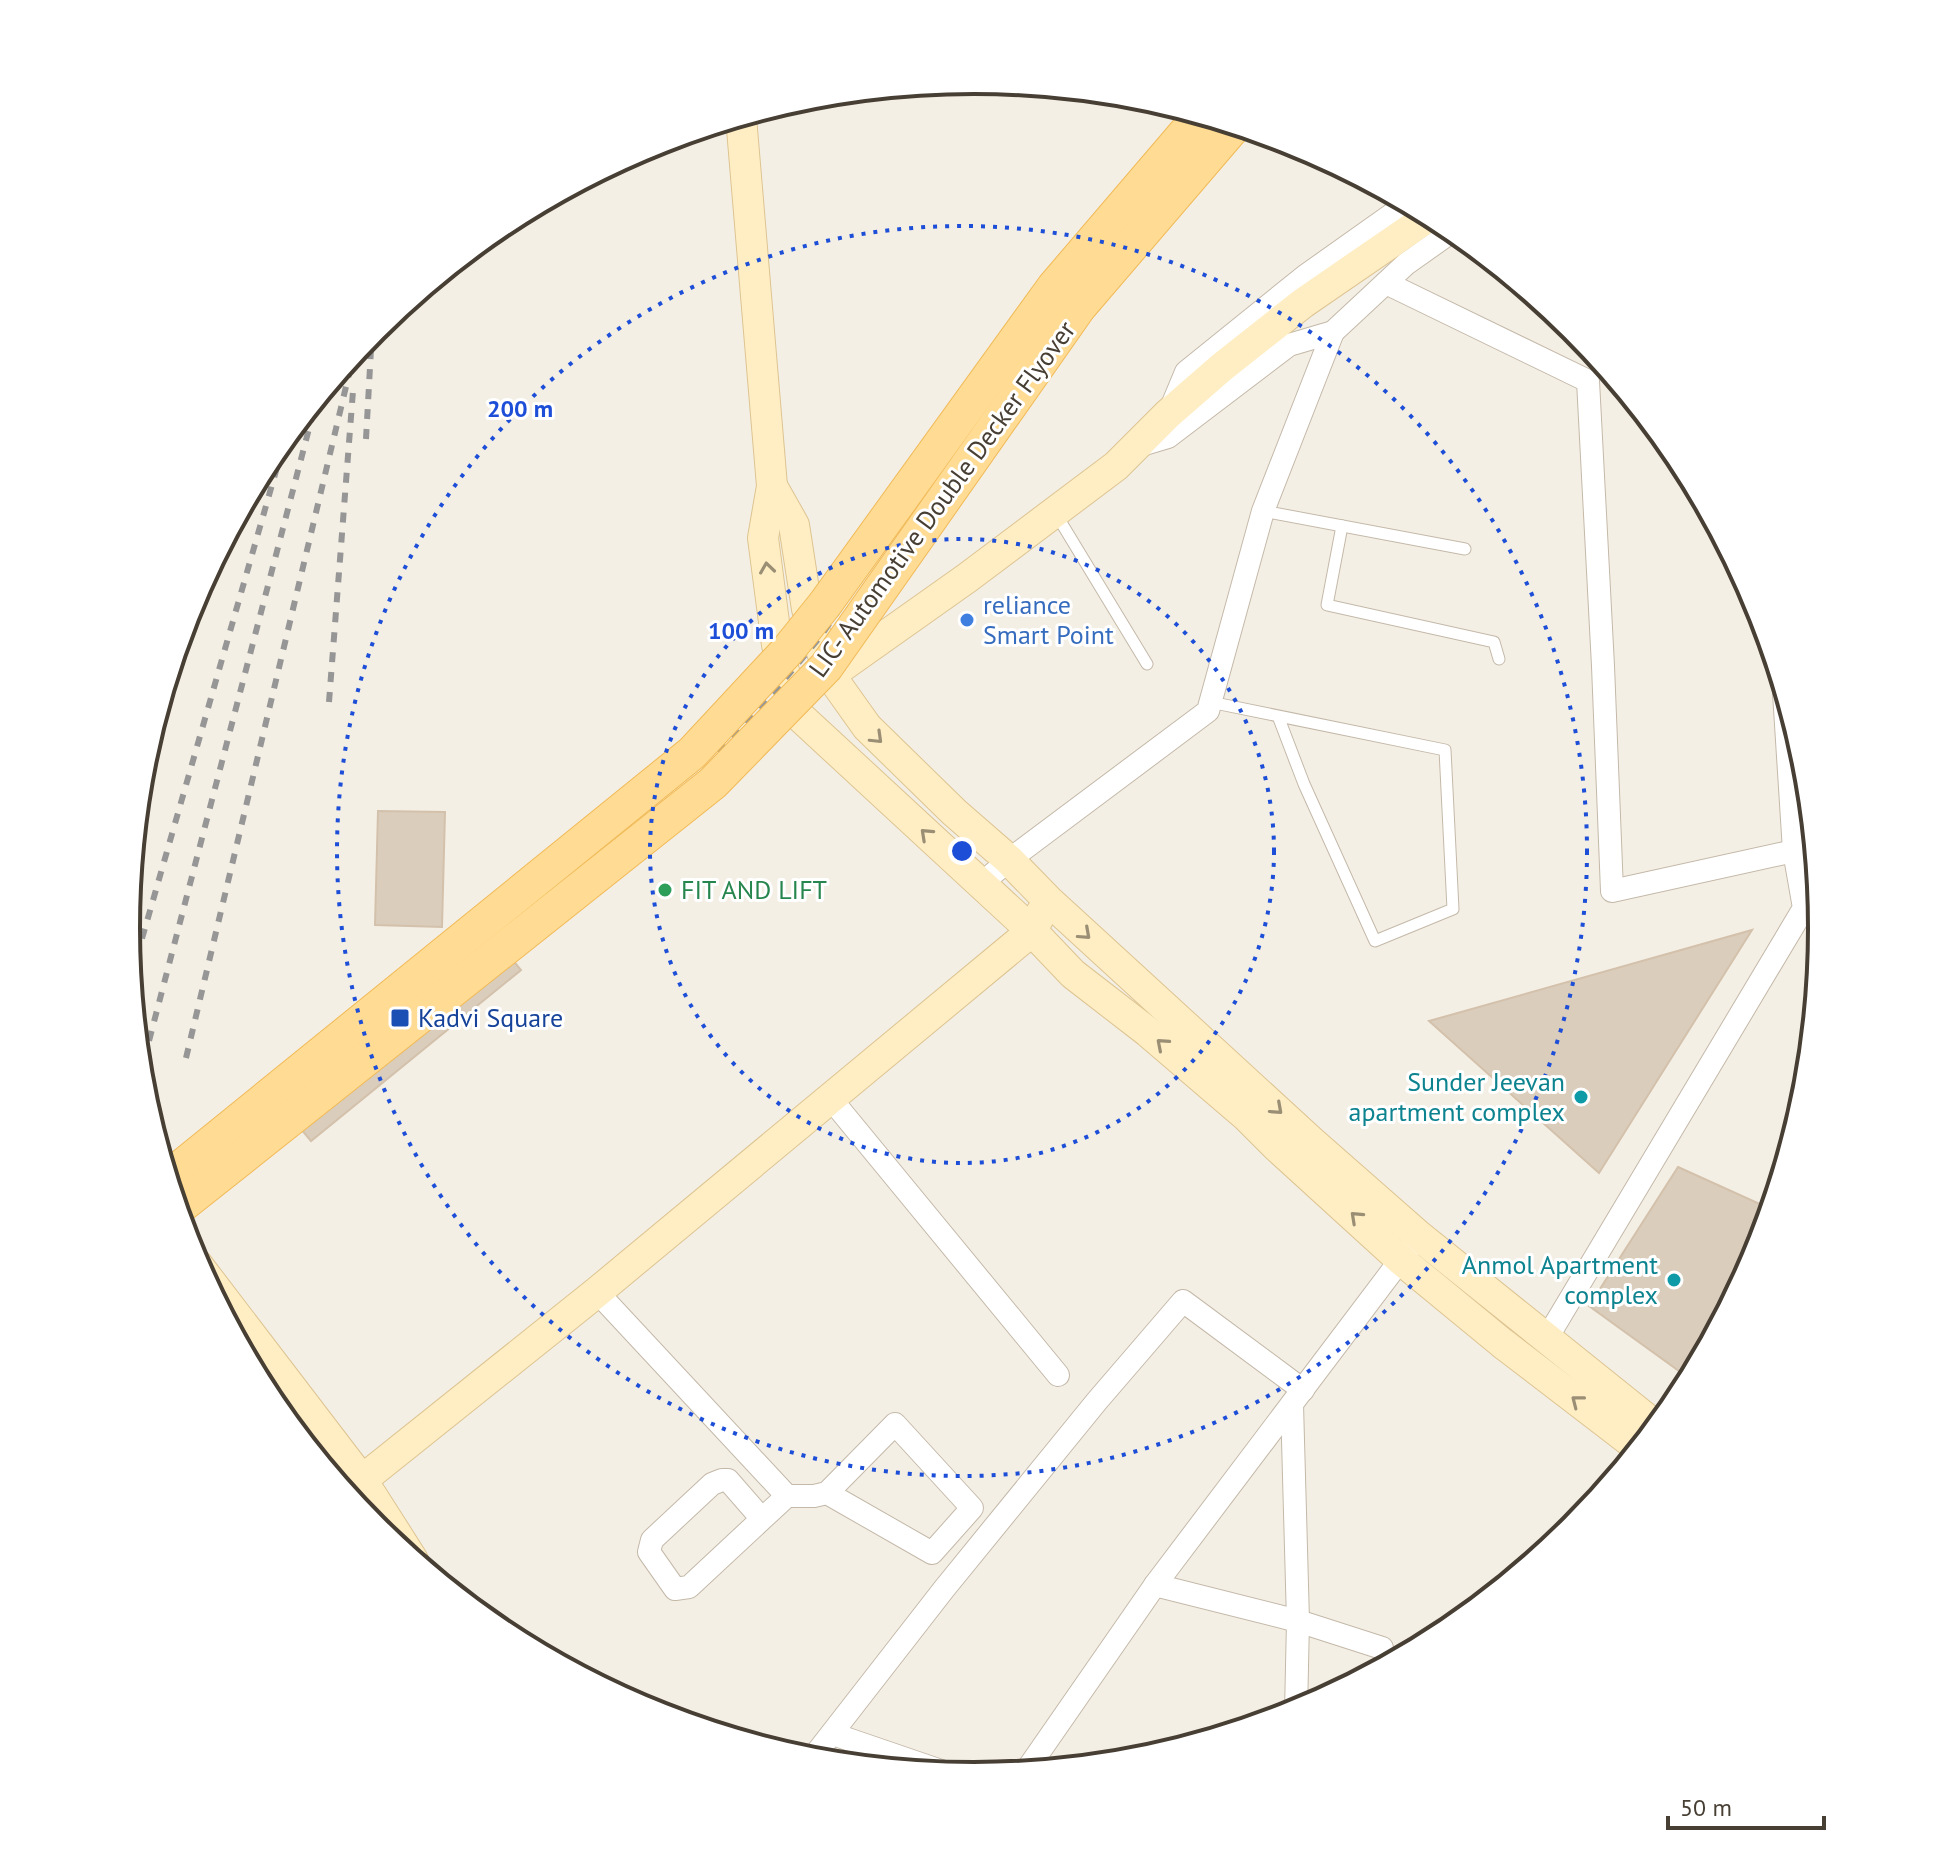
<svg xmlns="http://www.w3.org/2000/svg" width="1948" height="1856" font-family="'PT Sans',sans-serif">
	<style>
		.building { fill: #dacdbc; stroke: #d3c1ab; stroke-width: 2 }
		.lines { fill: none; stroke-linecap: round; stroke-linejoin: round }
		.lane-casing { stroke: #c4b9a9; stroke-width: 13 }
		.street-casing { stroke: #c4b9a9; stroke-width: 24 }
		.secondary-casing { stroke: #ddc491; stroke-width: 32 }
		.lane { stroke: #fff; stroke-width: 11 }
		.street { stroke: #fff; stroke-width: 22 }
		.secondary { stroke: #ffeec4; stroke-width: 30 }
		.rail { stroke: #969696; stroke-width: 6; stroke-dasharray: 10 10; stroke-linecap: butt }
		.primary-bridge-casing { stroke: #f1ba57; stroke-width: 36; stroke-linecap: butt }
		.primary-bridge { stroke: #ffdb93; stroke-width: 34 }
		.oneway { stroke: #9a8e75 }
		.ring { fill: none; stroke: #1d4ed8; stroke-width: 4; stroke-dasharray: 4 8 }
		.shop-dot { fill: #3f7fe0; stroke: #fff; stroke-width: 3 }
		.leisure-dot { fill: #2e9e5b; stroke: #fff; stroke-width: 3 }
		.transit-dot { fill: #1a4fb4; stroke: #fff; stroke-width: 3 }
		.culture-dot { fill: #0f9aa8; stroke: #fff; stroke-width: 3 }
		.labels { text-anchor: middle; stroke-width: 6; stroke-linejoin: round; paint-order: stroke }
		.street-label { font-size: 26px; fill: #483f34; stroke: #fff }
		.shop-label { font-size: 26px; fill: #366cbe; stroke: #fff; text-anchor: start }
		.leisure-label { font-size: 26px; fill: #27864d; stroke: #fff; text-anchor: start }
		.transit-label { font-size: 26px; fill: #164399; stroke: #fff; text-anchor: start }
		.culture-label { font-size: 26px; fill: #0d838f; stroke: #fff; text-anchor: end }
		.rim { fill: none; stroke: #483f34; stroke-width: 4 }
		.centre { fill: #1d4ed8; stroke: #fff; stroke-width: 4 }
		.ring-label { font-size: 24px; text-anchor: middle; font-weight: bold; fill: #1d4ed8; stroke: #fff; stroke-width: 6; stroke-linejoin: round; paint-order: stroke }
	</style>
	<rect width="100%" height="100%" fill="#f4efe5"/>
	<g class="building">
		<path d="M378,811L445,812L442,927L375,925Z"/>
		<path d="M476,915L521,970L311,1141L265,1086Z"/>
		<path d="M1752,930L1599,1173L1429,1021Z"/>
		<path d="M1678,1167L1760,1204L1769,1215L1757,1253L1690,1379L1589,1306Z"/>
	</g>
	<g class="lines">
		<defs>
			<g id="lane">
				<path d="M1263,511L1465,549"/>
				<path d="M1056,514L1147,664"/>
				<path d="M1342,526L1327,605L1494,642L1499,659"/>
				<path d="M1210,702L1445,750L1453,909L1375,941L1304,784L1278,716"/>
			</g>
			<g id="street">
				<path d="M1386,283L1588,381L1603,666L1612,891L1794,851"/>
				<path d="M1171,408L1186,372L1305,276L1408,203"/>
				<path d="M1138,446L1168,437L1289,345L1333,332L1406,264L1454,230"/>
				<path d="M981,884L1009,860L1208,711L1263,511L1333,332"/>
				<path d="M831,1099L1058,1375"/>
				<path d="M597,1292L787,1496"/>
				<path d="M1547,1338L1804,908L1794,851L1784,693"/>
				<path d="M1292,1404L1298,1621L1296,1712"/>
				<path d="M281,1413L299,1400"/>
				<path d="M762,1519L689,1587L675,1589L649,1552L652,1540L712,1484L722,1480H728L762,1519L787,1496H814L827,1493L895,1424L972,1508L932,1553L827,1493"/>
				<path d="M1155,1585L1298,1621L1382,1648"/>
				<path d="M833,1734L947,1773"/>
				<path d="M811,1760L944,1589L1097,1401L1183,1301L1303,1390"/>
				<path d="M1026,1771L1155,1585L1408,1250"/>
			</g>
			<g id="secondary">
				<path d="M741,117L772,486L763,538L777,645L795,712L1032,931L1073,974L1148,1032L1245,1115L1276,1146L1401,1260L1502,1343L1639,1448"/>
				<path d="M772,486L794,525L807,609L830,675L867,727L954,812L1009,860L1048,900L1312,1142L1419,1236L1657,1427"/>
				<path d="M830,675L967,578L1116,466L1168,414L1222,367L1303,303L1431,215"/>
				<path d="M197,1264L362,1480L413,1560"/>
				<path d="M362,1480L597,1292L1032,931L1041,913"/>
			</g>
		</defs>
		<use href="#lane" class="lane-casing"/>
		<use href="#street" class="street-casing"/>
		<use href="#secondary" class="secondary-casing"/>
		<use href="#lane" class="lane"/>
		<use href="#street" class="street"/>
		<use href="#secondary" class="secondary"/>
		<g class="rail">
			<path d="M403,319V304"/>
			<path d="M366,439L372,331"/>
			<path d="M329,702L353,391"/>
			<path d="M131,977L286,436"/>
			<path d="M186,1058L354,353"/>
			<path d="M144,1060L317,398"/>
			<path d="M172,1190L623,828L732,737L774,692L820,637L972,416L1016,354L1113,232L1214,119"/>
			<path d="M176,1203L631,837L741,746L783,700L830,644L1026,362L1123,240L1227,123"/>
		</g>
		<defs>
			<g id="primary-bridge">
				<path d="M168,1178L692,753L788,650L825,604L1054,287L1201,115"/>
				<path d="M177,1209L713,783L826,667L1079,307L1235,125"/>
			</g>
		</defs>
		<use href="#primary-bridge" class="primary-bridge-casing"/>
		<use href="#primary-bridge" class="primary-bridge"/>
	</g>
	<defs><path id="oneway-chevron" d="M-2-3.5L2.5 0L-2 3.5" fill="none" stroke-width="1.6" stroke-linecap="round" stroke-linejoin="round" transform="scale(2)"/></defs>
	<g class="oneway">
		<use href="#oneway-chevron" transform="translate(767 568) rotate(-98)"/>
		<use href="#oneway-chevron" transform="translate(877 738) rotate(44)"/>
		<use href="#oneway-chevron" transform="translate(926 834) rotate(-137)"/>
		<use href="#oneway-chevron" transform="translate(1085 934) rotate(42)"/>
		<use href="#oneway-chevron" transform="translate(1162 1044) rotate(-139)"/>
		<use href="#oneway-chevron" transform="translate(1277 1109) rotate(42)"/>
		<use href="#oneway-chevron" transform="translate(1356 1217) rotate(-137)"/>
		<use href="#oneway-chevron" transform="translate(1577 1401) rotate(-142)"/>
	</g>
	<g class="ring">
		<circle cx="962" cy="851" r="312"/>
		<circle cx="962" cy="851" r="625"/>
	</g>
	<circle class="shop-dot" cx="967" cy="620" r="8"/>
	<circle class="leisure-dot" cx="665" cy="890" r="8"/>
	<rect class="transit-dot" x="390" y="1008" width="20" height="20" rx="4"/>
	<g class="culture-dot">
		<circle cx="1581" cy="1097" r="8"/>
		<circle cx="1674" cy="1280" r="8"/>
	</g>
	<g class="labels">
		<g class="street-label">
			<text transform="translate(942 499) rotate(-54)" y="9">LIC- Automotive Double Decker Flyover</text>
		</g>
		<g class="shop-label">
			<text x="983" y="614">reliance<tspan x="983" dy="30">Smart Point</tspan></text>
		</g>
		<g class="leisure-label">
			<text x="681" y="899">FIT AND LIFT</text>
		</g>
		<g class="transit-label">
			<text x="418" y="1027">Kadvi Square</text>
		</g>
		<g class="culture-label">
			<text x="1565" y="1091">Sunder Jeevan<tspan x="1565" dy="30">apartment complex</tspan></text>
			<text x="1658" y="1274">Anmol Apartment<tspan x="1658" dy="30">complex</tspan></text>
		</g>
	</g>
	<path d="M0 0H1948V1856H0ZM140 928a834 834 0 1 1 1668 0a834 834 0 1 1-1668 0Z" fill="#fff" fill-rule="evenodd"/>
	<path class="rim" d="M140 928a834 834 0 1 1 1668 0a834 834 0 1 1-1668 0Z"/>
	<circle cx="962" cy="851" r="12" class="centre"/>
	<g class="ring-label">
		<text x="520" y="417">200 m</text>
		<text x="741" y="639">100 m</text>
	</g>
	<path d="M1668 1816v12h156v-12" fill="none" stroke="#483f34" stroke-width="4"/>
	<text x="1680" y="1816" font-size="24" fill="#483f34" stroke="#ffffff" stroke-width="6" paint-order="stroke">50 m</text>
</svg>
